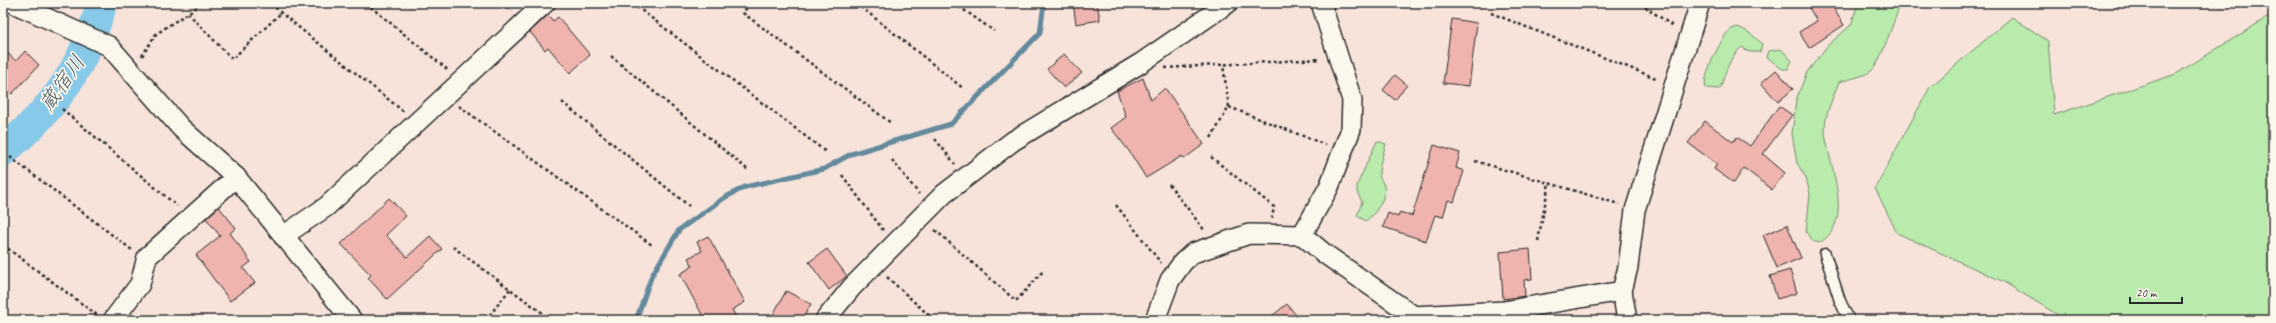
<svg xmlns="http://www.w3.org/2000/svg" width="2276" height="323" font-family="Caveat,'Klee One',sans-serif">
	<style>
		.green { fill: #b9ebac; stroke: #728b6c }
		.lines { fill: none; stroke-linecap: round; stroke-linejoin: round }
		.stream { stroke: #628a9c; stroke-width: 5 }
		.river { stroke: #87c9e8; stroke-width: 31 }
		.building { fill: #efb4af; stroke: #2b2b2b }
		.lane-casing { stroke: #2b2b2b; stroke-width: 13 }
		.street-casing { stroke: #2b2b2b; stroke-width: 22 }
		.path { stroke: #2b2b2b; stroke-width: 2.5; stroke-dasharray: 3 3; stroke-linecap: butt }
		.lane { stroke: #fbf7ec; stroke-width: 10 }
		.street { stroke: #fbf7ec; stroke-width: 19 }
		.labels { text-anchor: middle; stroke-width: 3.5; stroke-linejoin: round; paint-order: stroke }
		.water-label { font-size: 21px; font-style: italic; fill: #475a64; stroke: #fbf7ec }
	</style>
	<rect width="100%" height="100%" fill="#f7e3da"/>
	<filter id="ink" filterUnits="userSpaceOnUse"><feTurbulence type="fractalNoise" baseFrequency=".025" numOctaves="2"/><feDisplacementMap in="SourceGraphic" scale="8" xChannelSelector="R" yChannelSelector="G"/><feConvolveMatrix kernelMatrix="1 2 1 2 8 2 1 2 1" color-interpolation-filters="sRGB"/></filter>
	<g filter="url(#ink)">
		<g class="green">
			<path d="M1858,3H1901C1895,16 1880,66 1871,71C1863,77 1849,79 1839,82C1834,95 1825,114 1825,129C1826,161 1858,221 1819,243L1813,241L1806,232L1810,194L1806,178L1797,163L1792,134L1796,100L1807,72L1828,45L1851,25Z"/>
			<path d="M2273,14V320H2066L2004,282L1897,233L1875,188L1930,87L2012,17L2048,41L2054,115L2176,74Z"/>
			<path d="M1737,27C1745,29 1757,38 1762,44L1760,52H1749L1742,47C1729,56 1725,75 1720,89L1706,88C1701,79 1721,38 1729,31C1731,29 1735,28 1737,27Z"/>
			<path d="M1781,49L1792,61L1788,69H1782L1767,57L1769,51Z"/>
			<path d="M1377,141L1386,144C1383,155 1379,164 1379,175C1380,179 1383,182 1384,186C1387,198 1375,214 1366,221L1357,216L1362,202L1357,192V185Z"/>
		</g>
		<g class="lines">
			<path class="stream" d="M636,320L652,275L679,230L724,198L745,187L824,169L851,154L951,124L1040,33L1044,3"/>
			<path class="river" d="M3,151C55,108 84,67 102,3"/>
		</g>
		<g class="building">
			<path d="M1073,3H1097L1100,20L1076,24Z"/>
			<path d="M1806,3H1830L1844,25L1809,48L1799,32L1817,21Z"/>
			<path d="M548,15L553,21L558,17L590,55L570,73L548,47L545,50L530,32Z"/>
			<path d="M1452,19L1477,23L1469,86L1443,83Z"/>
			<path d="M3,49L16,61L25,51L39,65L12,94L3,86Z"/>
			<path d="M1064,54L1082,73L1064,88L1047,69Z"/>
			<path d="M1776,70L1793,89L1778,102L1761,83Z"/>
			<path d="M1395,75L1407,85L1395,100L1383,90Z"/>
			<path d="M1143,78L1151,100L1165,88L1204,144L1184,159L1182,156L1146,178L1129,151L1111,128L1126,117L1117,91Z"/>
			<path d="M1779,106L1792,115L1763,154L1785,173L1772,190L1744,168L1734,183L1714,169L1717,164L1688,143L1705,121L1733,142L1737,137L1750,146Z"/>
			<path d="M1434,145L1460,153L1456,168L1464,171L1454,202L1448,200L1443,217L1435,215L1426,241L1383,227L1388,213L1398,217L1400,212L1412,216Z"/>
			<path d="M389,198L406,216L386,235L407,257L430,236L442,249L387,299L368,278L371,275L341,244Z"/>
			<path d="M219,207L236,228L230,233L251,262L243,268L255,283L230,301L196,255L220,236L206,218Z"/>
			<path d="M1787,225L1801,258L1777,268L1763,235Z"/>
			<path d="M708,236L745,302L732,310L738,320H705L680,274L693,266L688,258L702,251L697,242Z"/>
			<path d="M827,249L847,276L829,290L809,262Z"/>
			<path d="M1530,249L1532,279L1524,280L1525,296L1503,299L1500,252Z"/>
			<path d="M1790,270L1797,293L1777,299L1770,276Z"/>
			<path d="M786,291L811,304L802,320H770Z"/>
			<path d="M1287,304L1300,320H1267Z"/>
		</g>
		<g class="lines">
			<defs>
				<path id="lane" d="M1825,254L1840,301L1849,320"/>
				<g id="street">
					<path d="M13,3L109,46L181,128L236,177L352,320"/>
					<path d="M1302,235L1329,187L1351,129L1352,100L1321,3"/>
					<path d="M283,236L326,207L545,3"/>
					<path d="M1622,291L1627,320"/>
					<path d="M113,320L140,284L147,257L236,177"/>
					<path d="M825,320L852,287L944,194L1013,141L1141,63L1228,3"/>
					<path d="M1155,320L1170,280L1183,262L1193,253L1249,234L1302,235L1325,254L1414,316L1504,311L1622,291L1628,267L1635,210L1700,3"/>
				</g>
			</defs>
			<use href="#lane" class="lane-casing"/>
			<use href="#street" class="street-casing"/>
			<g class="path">
				<path d="M271,3L281,13L404,112"/>
				<path d="M366,3L448,70"/>
				<path d="M502,3L512,10"/>
				<path d="M632,3L826,152"/>
				<path d="M750,3L743,13L891,123"/>
				<path d="M856,3L964,89"/>
				<path d="M954,3L994,31"/>
				<path d="M1440,3L1446,7"/>
				<path d="M1640,3L1674,27"/>
				<path d="M188,13L232,59L281,13"/>
				<path d="M1491,13L1658,79"/>
				<path d="M142,56L156,34L203,3"/>
				<path d="M611,56L748,170"/>
				<path d="M1165,68L1320,59"/>
				<path d="M562,102L689,206"/>
				<path d="M459,106L652,245"/>
				<path d="M1229,107L1326,145"/>
				<path d="M62,109L177,206"/>
				<path d="M1211,138L1229,107L1223,65"/>
				<path d="M935,139L955,164"/>
				<path d="M10,157L132,250"/>
				<path d="M1211,157L1274,207L1272,218"/>
				<path d="M892,160L919,194"/>
				<path d="M1475,161L1619,204"/>
				<path d="M842,175L883,230"/>
				<path d="M1169,184L1205,231"/>
				<path d="M1116,205L1161,263"/>
				<path d="M935,230L1016,301L1044,270"/>
				<path d="M1538,241L1549,183"/>
				<path d="M3,245L97,315"/>
				<path d="M453,247L552,320"/>
				<path d="M887,277L934,320"/>
				<path d="M221,319L222,320"/>
				<path d="M486,320L510,289"/>
			</g>
			<use href="#lane" class="lane"/>
			<use href="#street" class="street"/>
		</g>
	</g>
	<g class="labels">
		<g class="water-label">
			<text transform="translate(62 83) rotate(-55)" y="7">蔵宿川</text>
		</g>
	</g>
	<rect width="2276" height="323" fill="none" stroke="#fbf7ec" stroke-width="16"/>
	<rect x="8" y="8" width="2260" height="307" fill="none" stroke="#2b2b2b" stroke-width="1.5" filter="url(#ink)"/>
	<path d="M2130 297v6h52v-6" fill="none" stroke="#2b2b2b" stroke-width="2"/>
	<text x="2136" y="297" font-size="12" fill="#2b2b2b" stroke="#fbf7ec" stroke-width="3" paint-order="stroke">20 m</text>
</svg>
